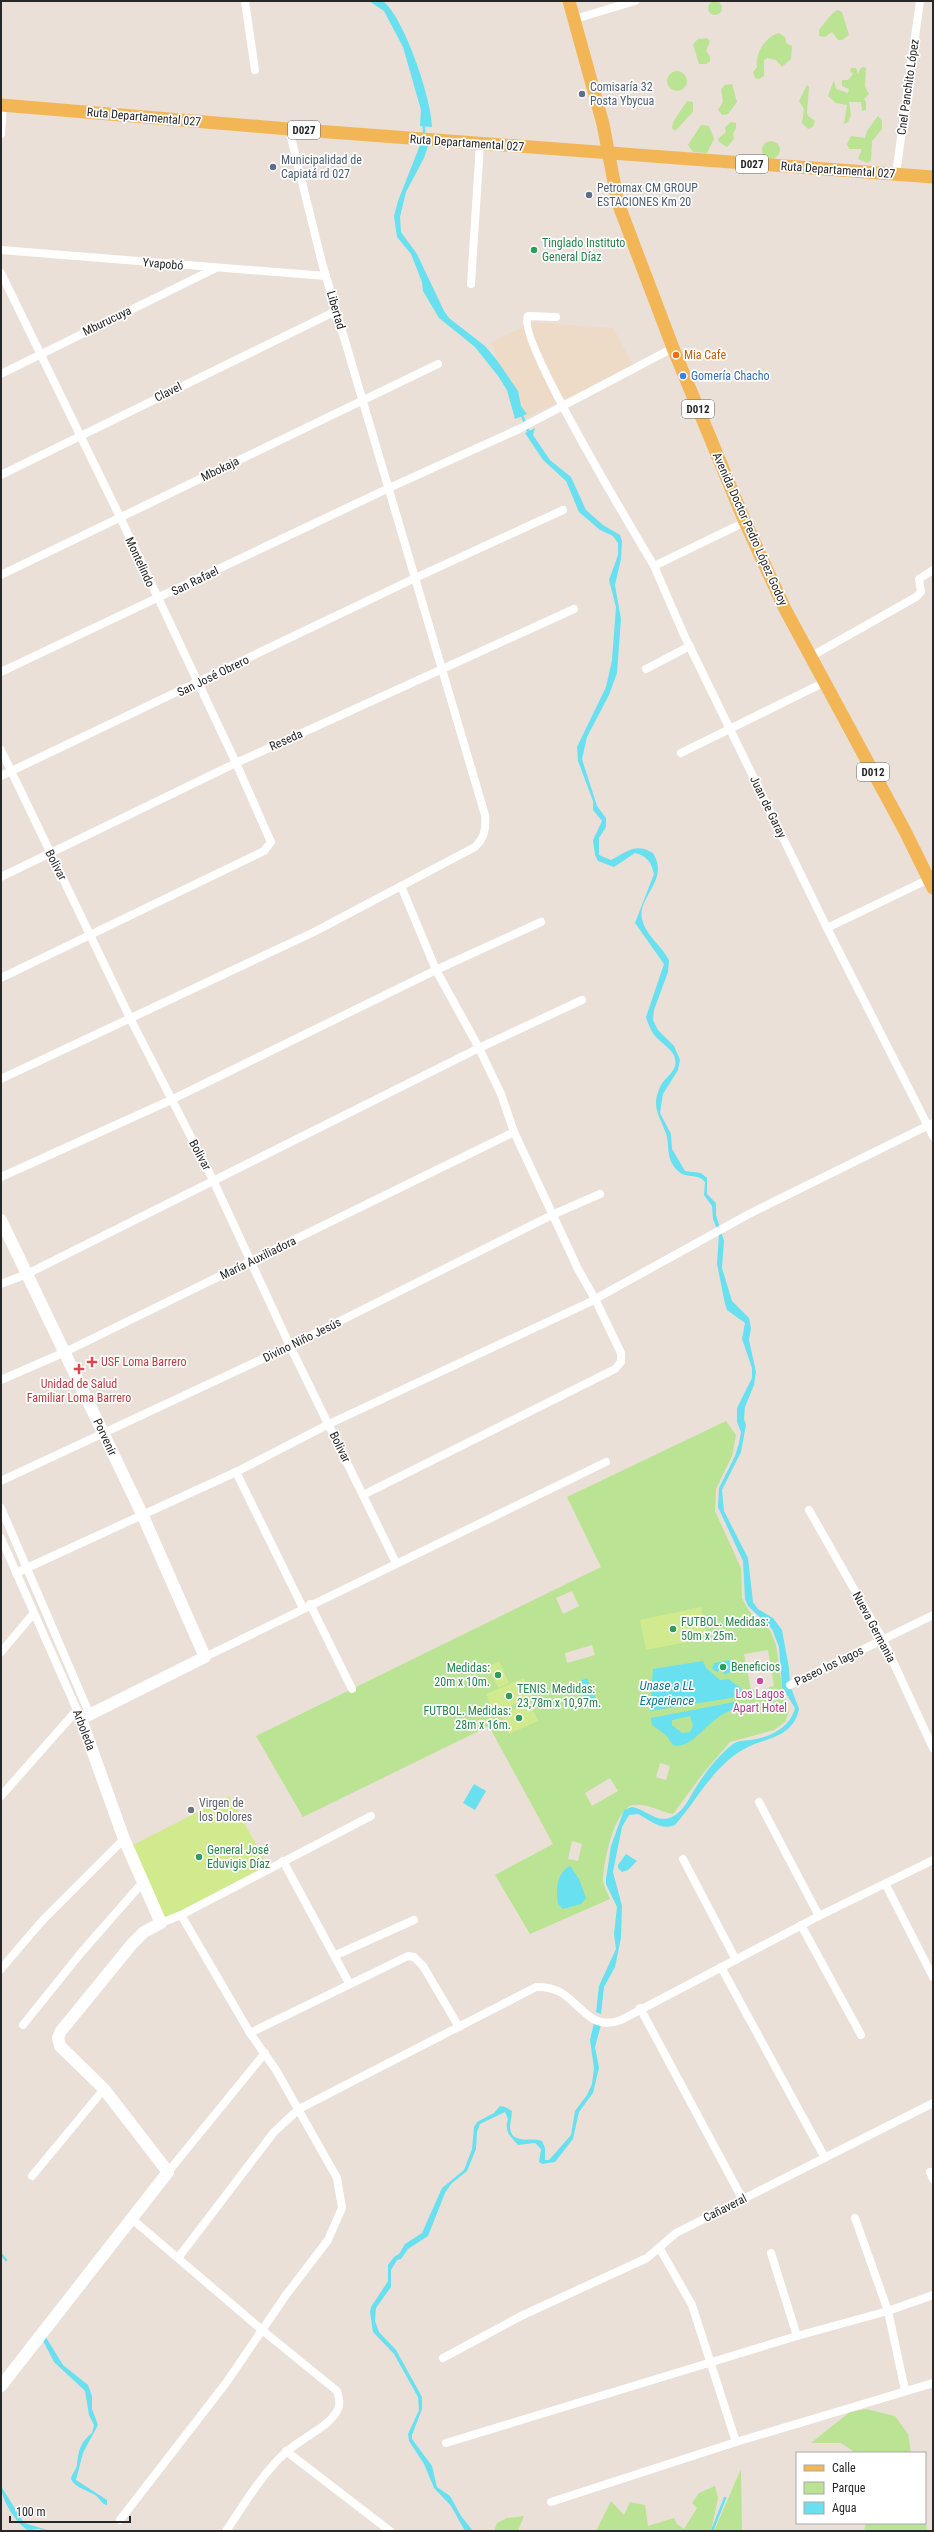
<svg xmlns="http://www.w3.org/2000/svg" width="934" height="2532" font-family="'Roboto Condensed',sans-serif">
	<style>
		.education { fill: #eddbc7 }
		.green { fill: #bae393; fill-rule: evenodd }
		.pitch { fill: #d1ea8e }
		.water { fill: #68e0f0; fill-rule: evenodd }
		.lines { fill: none; stroke-linecap: round; stroke-linejoin: round }
		.stream { stroke: #68e0f0; stroke-width: 2.5 }
		.street { stroke: #fff; stroke-width: 8 }
		.secondary { stroke: #fff; stroke-width: 12 }
		.primary { stroke: #f2b656; stroke-width: 13 }
		.service-dot { fill: #5c6f8a; stroke: #fff; stroke-width: 1.5 }
		.leisure-dot { fill: #2e9e5b; stroke: #fff; stroke-width: 1.5 }
		.food-dot { fill: #e8710a; stroke: #fff; stroke-width: 1.5 }
		.shop-dot { fill: #3f7fe0; stroke: #fff; stroke-width: 1.5 }
		.health-dot { fill: #e0444e; stroke: #fff; stroke-width: 1.5 }
		.hotel-dot { fill: #d1479c; stroke: #fff; stroke-width: 1.5 }
		.worship-dot { fill: #6b7280; stroke: #fff; stroke-width: 1.5 }
		.labels { text-anchor: middle; stroke-width: 3.5; stroke-linejoin: round; paint-order: stroke }
		.shield { fill: #fff; stroke: #686868; stroke-width: 1 }
		.shield-label { font-size: 11px; font-weight: bold; fill: #272727 }
		.service-label { font-size: 12px; fill: #4e5e75; stroke: #fff; text-anchor: start }
		.street-label { font-size: 12px; fill: #272727; stroke: #fff }
		.leisure-label { font-size: 12px; fill: #27864d; stroke: #fff; text-anchor: start }
		.food-label { font-size: 12px; fill: #c56008; stroke: #fff; text-anchor: start }
		.shop-label { font-size: 12px; fill: #366cbe; stroke: #fff; text-anchor: start }
		.health-label { font-size: 12px; fill: #be3a42; stroke: #fff; text-anchor: start }
		.hotel-label { font-size: 12px; fill: #b23c85; stroke: #fff }
		.worship-label { font-size: 12px; fill: #5b616d; stroke: #fff; text-anchor: start }
		.water-label { font-size: 13px; font-style: italic; fill: #0b7c97; stroke: #fff }
	</style>
	<rect width="100%" height="100%" fill="#eae0d8"/>
	<path class="education" d="M528,322L613,328L634,366L519,421L491,342L525,326Z"/>
	<g class="green">
		<circle cx="715" cy="8" r="7"/>
		<path d="M838,10L842,12L849,35L842,40H838L832,32L825,37L819,36V30C823,25 833,11 838,10Z"/>
		<path d="M779,33L785,37L786,43L792,46L791,59L782,67L776,60L767,58L764,60V76L759,79L755,78L753,72L757,67C755,53 766,36 779,33Z"/>
		<path d="M707,38L710,41L706,51L710,56V61L706,64H699L693,44L698,39Z"/>
		<path d="M863,67L866,68L865,86L869,94L864,99L866,102V110L862,111L861,102H849L851,115L848,122L844,124L847,105L836,103L828,96L834,80L836,89L848,93L849,89L842,86V80H848L853,74L850,71L851,68H856L858,74L860,69Z"/>
		<circle cx="677" cy="81" r="10"/>
		<path d="M732,84L737,102L728,114L722,115L718,110L723,102L721,89L725,85Z"/>
		<path d="M807,85L809,87L807,112L808,116L815,121L813,127L808,129L802,123L804,109L799,101Z"/>
		<path d="M687,101L693,102V112L675,131L672,128L673,122Z"/>
		<path d="M878,116L882,121V129L872,141L871,160L867,163L858,159L862,149H849L847,144L851,136L865,138L867,131Z"/>
		<path d="M731,122L736,123V128L733,134L734,139L727,147L719,142L718,139L726,132L725,127Z"/>
		<path d="M701,125L709,126L714,139L707,153L693,152L688,145Z"/>
		<circle cx="771" cy="150" r="9"/>
		<path d="M726,1421L736,1435L732,1456L716,1489L715,1511L741,1568L742,1598L749,1611L770,1630L776,1645L782,1687L789,1712L785,1722L774,1730L730,1742L705,1771L673,1814C659,1811 647,1803 633,1805C614,1809 603,1864 603,1881C604,1887 608,1894 610,1899L530,1934L495,1875L553,1844L489,1726L303,1817L256,1736L601,1567L567,1497ZM572,1591L579,1606L563,1614L556,1598ZM592,1645L595,1655L567,1663L565,1653ZM768,1650L774,1686L769,1687L770,1692L759,1694L758,1689L751,1690L744,1654ZM660,1763L670,1766L666,1780L656,1777ZM610,1778L618,1791L592,1806L585,1793ZM572,1841L582,1844L578,1861L568,1859Z"/>
		<path d="M866,2409L895,2416L908,2434L911,2453H856L841,2443H811L850,2412Z"/>
		<path d="M741,2469L742,2531H714Z"/>
		<path d="M715,2486L718,2498L711,2531H596L611,2501L624,2515L630,2502L645,2505L648,2526L674,2518L677,2524L684,2529L697,2508L692,2503L699,2493Z"/>
		<path d="M524,2516L518,2531H494L497,2523L507,2518Z"/>
		<path d="M925,2517L927,2531H864L866,2523H925Z"/>
	</g>
	<g class="pitch">
		<path d="M701,1607L707,1638L646,1650L640,1620Z"/>
		<path d="M499,1661L509,1683L498,1688L488,1667Z"/>
		<path d="M524,1678L532,1697L494,1713L486,1694Z"/>
		<path d="M530,1702L538,1721L509,1734L501,1715Z"/>
		<path d="M229,1796L269,1867L165,1919L129,1847Z"/>
	</g>
	<g class="water">
		<path d="M369,1H383C404,17 432,100 432,127L420,126L421,110L403,47L384,11Z"/>
		<path d="M420,145L428,146L424,158L406,192L400,217L401,232L417,254L444,311L449,318L485,346L496,359L518,391L521,406L527,414L515,419L507,390L498,376L475,347L439,318L423,291L422,282L411,254L397,237L394,216L398,201Z"/>
		<path d="M535,428L533,435L550,460L571,477L586,510L603,525L620,535L622,541L621,559L615,585L621,619L617,673L609,695L587,737L582,759L597,806L606,818V827L599,838V855L611,860C626,852 636,842 653,853C670,880 637,897 642,919C646,936 662,946 669,960L668,972L654,1010L653,1020L658,1030L674,1046L680,1060L678,1070L663,1094L660,1113L671,1134L672,1149L685,1171L701,1173L707,1178V1194L716,1203V1215L724,1241L722,1268L732,1301L749,1318L751,1328L749,1340L756,1372L754,1385L745,1407L744,1419L746,1425L741,1452L722,1490L724,1511L748,1558L753,1602L758,1609L773,1618L782,1630L789,1668L790,1685L799,1709C793,1737 769,1737 748,1747C715,1763 698,1799 675,1825C661,1831 650,1820 638,1814L629,1815L622,1827L613,1872L622,1906L621,1938L615,1967L604,1987L601,2014L596,2012L599,1986L616,1949L614,1934L617,1907L606,1884V1879L611,1846L624,1810L632,1807C646,1809 656,1824 672,1817C685,1811 691,1794 698,1784C708,1769 719,1755 733,1744C739,1740 743,1741 750,1740C769,1738 790,1728 795,1708L782,1687L779,1647L772,1629L748,1606L745,1599L743,1561L718,1507L719,1488L735,1456L739,1443L741,1432L737,1422V1408L752,1378V1368L742,1339L745,1323L727,1310L725,1304L717,1264L719,1234L713,1219L712,1206L704,1195L705,1182C698,1173 686,1179 678,1171C664,1158 671,1144 665,1131C658,1113 651,1106 661,1085C666,1076 678,1071 675,1059C674,1051 663,1044 658,1039C652,1034 648,1024 646,1017L664,964L635,923L654,874C651,862 647,856 635,853L614,867L598,861L595,855L593,840L602,821L593,810V801L578,761L577,747L606,687L612,660L616,607L609,580L618,555V543L613,536L600,530L579,512L566,481L543,460L525,433Z"/>
		<path d="M730,1660L735,1664L729,1673L724,1674L721,1669L717,1672L712,1669L714,1663Z"/>
		<path d="M703,1661L706,1668L720,1680L729,1679C734,1685 744,1686 743,1696L650,1711L653,1669Z"/>
		<path d="M587,1678L598,1704L589,1708L578,1682Z"/>
		<path d="M734,1702L737,1709C709,1713 695,1751 673,1745L666,1735L652,1725L651,1718ZM690,1716L693,1726L690,1732L682,1733L672,1725V1720Z"/>
		<path d="M474,1784L486,1791L475,1810L463,1803Z"/>
		<path d="M626,1854L637,1861L628,1870L622,1872L618,1868V1865Z"/>
		<path d="M570,1866L579,1879L586,1898L581,1904L563,1909L558,1904C556,1891 556,1873 570,1866Z"/>
		<path d="M594,2023L601,2025L595,2047L599,2068L593,2093L579,2112L573,2139L555,2162L542,2164L539,2162L541,2149L535,2143L518,2145C510,2136 504,2131 508,2119L505,2112L480,2124L477,2132L476,2149L467,2171L451,2184L445,2193L428,2236L408,2249L401,2259L397,2260L391,2270V2287L376,2308L375,2321L379,2332L396,2350L422,2397V2409L412,2435V2439L432,2466L437,2487L450,2496L461,2516L473,2531H465L451,2506L434,2488L424,2464L409,2441L408,2434L419,2410L418,2397L394,2354L373,2332L370,2312L371,2307L388,2281V2265L394,2257L399,2254L405,2244L422,2233L442,2188L464,2170L472,2149L474,2127L477,2122L494,2113L500,2106L505,2107L512,2111C512,2117 510,2122 510,2128C512,2146 532,2136 542,2141L545,2148V2160H549L571,2135L575,2111L587,2095L592,2084L594,2068L590,2040Z"/>
		<path d="M44,2334L63,2365L88,2385L92,2396V2409L98,2425L83,2453L76,2480L107,2500V2505C101,2504 100,2498 95,2495C87,2490 75,2488 71,2479C72,2473 77,2469 77,2464C79,2449 80,2443 92,2433L94,2425L89,2415L85,2391L54,2362L41,2337Z"/>
		<path d="M1,2486L24,2523L51,2531L38,2529L28,2530C16,2524 1,2499 1,2486Z"/>
	</g>
	<g class="lines">
		<g class="stream">
			<path d="M424,132V123"/>
			<path d="M521,413L529,433"/>
			<path d="M1,2254L6,2260"/>
			<path d="M712,2531L725,2498"/>
		</g>
		<g class="street">
			<path d="M245,1L255,70"/>
			<path d="M575,19L635,1"/>
			<path d="M1,134L3,105"/>
			<path d="M896,174L920,1"/>
			<path d="M1,250L326,276"/>
			<path d="M1,273L120,517L236,763L271,842L264,851L1,978"/>
			<path d="M471,284L480,144"/>
			<path d="M556,317L528,316C515,336 636,535 654,566"/>
			<path d="M1,374L214,269"/>
			<path d="M1,475L336,311"/>
			<path d="M745,522L654,566L684,635L827,928L933,1136"/>
			<path d="M1,575L438,364"/>
			<path d="M810,657L916,597L921,592L919,579L933,570"/>
			<path d="M646,669L690,646"/>
			<path d="M1,672L389,488L519,429L673,348"/>
			<path d="M1,750L131,1020L213,1180L290,1346L396,1563"/>
			<path d="M681,753L823,683"/>
			<path d="M1,776L413,579L563,510"/>
			<path d="M1,877L236,763L574,609"/>
			<path d="M827,928L929,879"/>
			<path d="M1,1079L314,932L475,847C485,837 486,829 485,815L322,263L289,129"/>
			<path d="M1,1177L171,1100L436,970L541,922"/>
			<path d="M1,1284L27,1274L479,1048L582,1000"/>
			<path d="M1,1380L65,1352L514,1132"/>
			<path d="M236,1472L303,1608"/>
			<path d="M1,1481L290,1346L552,1215L600,1194"/>
			<path d="M363,1495L615,1369L621,1362V1353L595,1299L578,1269L514,1132L501,1094L479,1048L436,970L401,886"/>
			<path d="M1,1508L90,1715"/>
			<path d="M809,1510L883,1640L933,1748"/>
			<path d="M1,1538L81,1719"/>
			<path d="M16,1573L236,1472L329,1424L588,1303L749,1214L933,1123"/>
			<path d="M310,1604L352,1689"/>
			<path d="M1,1652L34,1613"/>
			<path d="M205,1657L606,1462"/>
			<path d="M790,1685L933,1615"/>
			<path d="M1,1796L77,1710"/>
			<path d="M759,1802L819,1916"/>
			<path d="M683,1859L736,1960"/>
			<path d="M283,1861L349,1983"/>
			<path d="M886,1885L933,1977"/>
			<path d="M161,1923L181,1915L371,1816"/>
			<path d="M801,1925L861,2035"/>
			<path d="M336,1955L414,1920"/>
			<path d="M721,1967L825,2158"/>
			<path d="M1,1969L42,1921L124,1839"/>
			<path d="M640,2008L743,2200"/>
			<path d="M23,2025L80,1954L143,1882"/>
			<path d="M250,2033L408,1956L414,1957L423,1966L459,2027"/>
			<path d="M168,2172L265,2053"/>
			<path d="M930,2172L933,2179"/>
			<path d="M32,2176L104,2089"/>
			<path d="M855,2218L888,2311L905,2390"/>
			<path d="M132,2219L262,2330L337,2391C339,2398 341,2404 337,2411C328,2428 299,2439 285,2453C261,2475 244,2505 226,2531"/>
			<path d="M660,2249L692,2305L736,2442"/>
			<path d="M771,2253L797,2336"/>
			<path d="M178,2258L274,2132L299,2109L536,1987C580,1985 581,2035 621,2020L819,1916L933,1860"/>
			<path d="M443,2358L521,2316L647,2258L676,2233L933,2103"/>
			<path d="M446,2443L797,2336L888,2311L933,2295"/>
			<path d="M286,2451L390,2531"/>
			<path d="M551,2502L736,2442L933,2383"/>
			<path d="M120,2520L226,2383L286,2295L328,2240L342,2208L337,2178L276,2070L250,2033L181,1915"/>
		</g>
		<path class="secondary" d="M1,1220L142,1514L205,1657L81,1719L124,1839L161,1923L144,1932L132,1944L61,2031L58,2038L60,2046L104,2089L168,2172L1,2386"/>
		<g class="primary">
			<path d="M569,1L603,124L618,203L673,348L745,522L785,609L905,831L933,888"/>
			<path d="M1,105L289,129L933,177"/>
		</g>
	</g>
	<g class="service-dot">
		<circle cx="582" cy="94" r="4"/>
		<circle cx="273" cy="167" r="4"/>
		<circle cx="589" cy="195" r="4"/>
	</g>
	<g class="leisure-dot">
		<circle cx="534" cy="250" r="4"/>
		<circle cx="673" cy="1629" r="4"/>
		<circle cx="723" cy="1667" r="4"/>
		<circle cx="498" cy="1675" r="4"/>
		<circle cx="509" cy="1696" r="4"/>
		<circle cx="519" cy="1718" r="4"/>
		<circle cx="199" cy="1857" r="4"/>
	</g>
	<circle class="food-dot" cx="676" cy="355" r="4"/>
	<circle class="shop-dot" cx="683" cy="376" r="4"/>
	<g class="health-dot">
		<path d="M90 1356h4v4h4v4h-4v4h-4v-4h-4v-4h4z"/>
		<path d="M77 1363h4v4h4v4h-4v4h-4v-4h-4v-4h4z"/>
	</g>
	<circle class="hotel-dot" cx="760" cy="1681" r="4"/>
	<circle class="worship-dot" cx="191" cy="1810" r="4"/>
	<g class="labels">
		<g class="shield">
			<rect x="288" y="121" width="32" height="18" rx="3"/>
			<rect x="736" y="155" width="32" height="18" rx="3"/>
			<rect x="682" y="400" width="32" height="18" rx="3"/>
			<rect x="857" y="763" width="32" height="18" rx="3"/>
		</g>
		<g class="shield-label">
			<text x="304" y="134">D027</text>
			<text x="752" y="168">D027</text>
			<text x="698" y="413">D012</text>
			<text x="873" y="776">D012</text>
		</g>
		<g class="service-label">
			<text x="590" y="91">Comisaría 32<tspan x="590" dy="14">Posta Ybycua</tspan></text>
			<text x="281" y="164">Municipalidad de<tspan x="281" dy="14">Capiatá rd 027</tspan></text>
			<text x="597" y="192">Petromax CM GROUP<tspan x="597" dy="14">ESTACIONES Km 20</tspan></text>
		</g>
		<g class="street-label">
			<text transform="translate(908 87) rotate(-82)" y="4">Cnel Panchito López</text>
			<text transform="translate(144 117) rotate(5)" y="4">Ruta Departamental 027</text>
			<text transform="translate(467 143) rotate(4)" y="4">Ruta Departamental 027</text>
			<text transform="translate(838 170) rotate(4)" y="4">Ruta Departamental 027</text>
			<text transform="translate(163 264) rotate(5)" y="4">Yvapobó</text>
			<text transform="translate(336 310) rotate(74)" y="4">Libertad</text>
			<text transform="translate(107 321) rotate(-26)" y="4">Mburucuya</text>
			<text transform="translate(168 392) rotate(-26)" y="4">Clavel</text>
			<text transform="translate(220 469) rotate(-26)" y="4">Mbokaja</text>
			<text transform="translate(750 529) rotate(66)" y="4">Avenida Doctor Pedro López Godoy</text>
			<text transform="translate(140 562) rotate(65)" y="4">Montelindo</text>
			<text transform="translate(195 581) rotate(-26)" y="4">San Rafael</text>
			<text transform="translate(213 676) rotate(-26)" y="4">San José Obrero</text>
			<text transform="translate(286 740) rotate(-24)" y="4">Reseda</text>
			<text transform="translate(768 807) rotate(64)" y="4">Juan de Garay</text>
			<text transform="translate(56 865) rotate(63)" y="4">Bolivar</text>
			<text transform="translate(200 1155) rotate(62)" y="4">Bolivar</text>
			<text transform="translate(258 1258) rotate(-26)" y="4">María Auxiliadora</text>
			<text transform="translate(302 1340) rotate(-26)" y="4">Divino Niño Jesús</text>
			<text transform="translate(105 1437) rotate(65)" y="4">Porvenir</text>
			<text transform="translate(340 1447) rotate(64)" y="4">Bolivar</text>
			<text transform="translate(874 1627) rotate(62)" y="4">Nueva Germania</text>
			<text transform="translate(829 1666) rotate(-26)" y="4">Paseo los lagos</text>
			<text transform="translate(84 1730) rotate(69)" y="4">Arboleda</text>
			<text transform="translate(725 2208) rotate(-27)" y="4">Cañaveral</text>
		</g>
		<g class="leisure-label">
			<text x="542" y="247">Tinglado Instituto<tspan x="542" dy="14">General Díaz</tspan></text>
			<text x="681" y="1626">FUTBOL. Medidas:<tspan x="681" dy="14">50m x 25m.</tspan></text>
			<text x="731" y="1671">Beneficios</text>
			<text x="490" y="1672" text-anchor="end">Medidas:<tspan x="490" dy="14">20m x 10m.</tspan></text>
			<text x="517" y="1693">TENIS. Medidas:<tspan x="517" dy="14">23,78m x 10,97m.</tspan></text>
			<text x="511" y="1715" text-anchor="end">FUTBOL. Medidas:<tspan x="511" dy="14">28m x 16m.</tspan></text>
			<text x="207" y="1854">General José<tspan x="207" dy="14">Eduvigis Díaz</tspan></text>
		</g>
		<g class="food-label">
			<text x="684" y="359">Mia Cafe</text>
		</g>
		<g class="shop-label">
			<text x="691" y="380">Gomería Chacho</text>
		</g>
		<g class="health-label">
			<text x="101" y="1366">USF Loma Barrero</text>
			<text x="79" y="1388" text-anchor="middle">Unidad de Salud<tspan x="79" dy="14">Familiar Loma Barrero</tspan></text>
		</g>
		<g class="hotel-label">
			<text x="760" y="1698">Los Lagos<tspan x="760" dy="14">Apart Hotel</tspan></text>
		</g>
		<g class="worship-label">
			<text x="199" y="1807">Virgen de<tspan x="199" dy="14">los Dolores</tspan></text>
		</g>
		<g class="water-label">
			<text x="667" y="1690">Unase a LL<tspan x="667" dy="15">Experience</tspan></text>
		</g>
	</g>
	<rect width="934" height="2532" fill="none" stroke="#272727" stroke-width="4"/>
	<rect x="796" y="2452" width="130" height="72" fill="#ffffff" stroke="#a9a9a9"/>
	<rect x="804" y="2465" width="20" height="6" fill="#f2b656" stroke="#a9a9a9"/>
	<text x="832" y="2472" font-size="12" fill="#272727">Calle</text>
	<rect x="804" y="2482" width="20" height="12" fill="#bae393" stroke="#a9a9a9"/>
	<text x="832" y="2492" font-size="12" fill="#272727">Parque</text>
	<rect x="804" y="2502" width="20" height="12" fill="#68e0f0" stroke="#a9a9a9"/>
	<text x="832" y="2512" font-size="12" fill="#272727">Agua</text>
	<path d="M10 2516v6h120v-6" fill="none" stroke="#272727" stroke-width="2"/>
	<text x="16" y="2516" font-size="12" fill="#272727" stroke="#ffffff" stroke-width="3" paint-order="stroke">100 m</text>
</svg>
